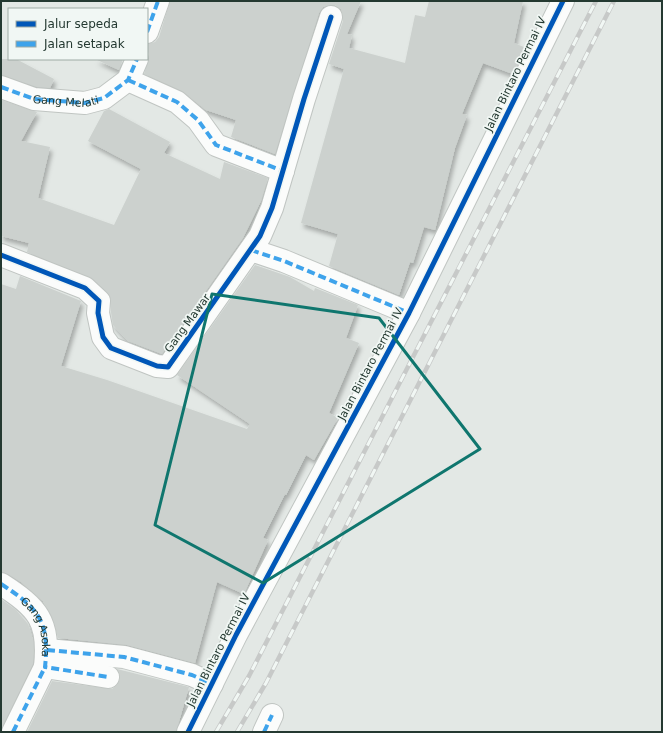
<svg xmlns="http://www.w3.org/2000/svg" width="663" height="733" font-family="'DejaVu Sans',sans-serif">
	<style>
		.building { fill: #ccd1ce; filter: url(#shadow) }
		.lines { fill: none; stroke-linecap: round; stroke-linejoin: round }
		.street-casing { stroke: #c0c5c2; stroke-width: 24 }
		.secondary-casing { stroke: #c0c5c2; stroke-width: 24 }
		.street { stroke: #fbfcfb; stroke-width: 22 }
		.secondary { stroke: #fbfcfb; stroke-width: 22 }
		.rail-casing { stroke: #c7c9c8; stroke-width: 4.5 }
		.rail { stroke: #f1f7f4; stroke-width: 3; stroke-dasharray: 9; stroke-linecap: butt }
		.quiet { stroke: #3ea3eb; stroke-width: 4; stroke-dasharray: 8 4; stroke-linecap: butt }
		.cycleway-casing { stroke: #f1f7f4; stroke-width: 8 }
		.cycleway { stroke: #0057b8; stroke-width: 5 }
		.marked { fill: none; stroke: #0f766e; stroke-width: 3; stroke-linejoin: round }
		.labels { text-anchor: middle; stroke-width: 3.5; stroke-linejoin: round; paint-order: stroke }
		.street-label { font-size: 11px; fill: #243931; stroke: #f1f7f4 }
	</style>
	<defs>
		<filter id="shadow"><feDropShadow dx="2.5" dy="4.5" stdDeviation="2" flood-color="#0004"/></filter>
	</defs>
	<rect width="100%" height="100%" fill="#e3e8e5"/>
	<g class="building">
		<path d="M170,1H361L347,34L352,35L349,48L405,63L415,15L425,17L429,1H523L514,43L526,48L513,74L483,63L462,114L467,115L455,148L435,230L424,227L413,263L410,262L399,295L329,266L338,234L301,223L344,69L329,64L343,21V15L341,9L335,5H329L323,7L319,13L275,154L231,137L236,120L206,110L182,91L144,74L149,58L147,44L155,42L159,37Z"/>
		<path d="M1,59H16L54,79L50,88L37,87L1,75Z"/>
		<path d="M95,59H123L119,70Z"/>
		<path d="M1,100L37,112L21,141L50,147L38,198L114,225L141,169L88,141L104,111L109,109L170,142L164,153L220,179L224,162L268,178L261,201L243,238L162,354L128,341L113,325L111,312L110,296L93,279L27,252L29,243L1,236Z"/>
		<path d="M255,265L290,277L314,291L315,288L358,305L346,338L359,343L329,413L338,418L314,460L306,455L286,495L285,494L263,538L268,540L244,594L217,582L195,663L127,645L58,638L54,622L43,601L21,582L8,574L1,572V284L16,289L20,276L81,301L61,366L107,380L247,429L250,424L177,375Z"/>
		<path d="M1,599L16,610L28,624L33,640L34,651L33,664L1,730Z"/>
		<path d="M117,669L189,687L176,732H27L52,681L112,689L117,685L120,679Z"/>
	</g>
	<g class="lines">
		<defs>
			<g id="street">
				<path d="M147,32L158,1"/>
				<path d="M128,80L177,102L198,120L216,145L283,171"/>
				<path id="s1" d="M1,87L34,99L85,103L104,98L128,80L137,59"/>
				<path d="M251,250L284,261L409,313"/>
				<path d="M1,255L85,288L99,301L98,313L103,337L111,348L157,366L168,367L260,236L272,208L304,99L331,17"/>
				<path d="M1,584C38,608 50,621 45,667L108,677"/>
				<path d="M47,650L124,657L192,675L212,684"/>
				<path d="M13,732L45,667"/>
				<path d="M264,732L272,715"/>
			</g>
			<path id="secondary" d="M188,732L236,635L409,313L563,1"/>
		</defs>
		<use href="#street" class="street-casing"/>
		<use href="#secondary" class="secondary-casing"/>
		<use href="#street" class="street"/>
		<use href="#secondary" class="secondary"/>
		<defs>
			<g id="rail">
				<path d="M216,732L249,676L596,1"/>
				<path d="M237,732L266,683L614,1"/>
			</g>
		</defs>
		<use href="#rail" class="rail-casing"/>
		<use href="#rail" class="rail"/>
		<g class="quiet">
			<path d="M147,32L158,1"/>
			<path d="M128,80L177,102L198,120L216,145L283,171"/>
			<path d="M1,87L34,99L85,103L104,98L128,80L137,59"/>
			<path d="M251,250L284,261L409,313"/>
			<path id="s2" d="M1,584C38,608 50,621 45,667L108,677"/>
			<path d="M47,650L124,657L192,675L212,684"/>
			<path d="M13,732L45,667"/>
			<path d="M264,732L272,715"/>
		</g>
		<defs>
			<g id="cycleway">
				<path d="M1,255L85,288L99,301L98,313L103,337L111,348L157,366L168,367L260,236L272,208L304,99L331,17"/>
				<path d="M188,732L236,635L409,313L563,1"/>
			</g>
		</defs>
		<use href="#cycleway" class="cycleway-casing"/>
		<use href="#cycleway" class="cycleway"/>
	</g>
	<path class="marked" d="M212,294L379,318L480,449L263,583L155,525Z"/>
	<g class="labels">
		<g class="street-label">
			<text transform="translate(515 74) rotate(-64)" y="4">Jalan Bintaro Permai IV</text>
			<text dy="4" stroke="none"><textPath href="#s1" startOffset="67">Gang Melati</textPath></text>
			<text transform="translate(187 323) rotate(-54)" y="4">Gang Mawar</text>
			<text transform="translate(370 364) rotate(-62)" y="4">Jalan Bintaro Permai IV</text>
			<text dy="4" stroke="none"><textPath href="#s2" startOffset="59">Gang Asoka</textPath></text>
			<text transform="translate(218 650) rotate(-63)" y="4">Jalan Bintaro Permai IV</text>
		</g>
	</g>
	<rect width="663" height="733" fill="none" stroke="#243931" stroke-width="4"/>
	<rect x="8" y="8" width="140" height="52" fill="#f1f7f4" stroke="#9faba6"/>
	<rect x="16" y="21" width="20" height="6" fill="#0057b8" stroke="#9faba6"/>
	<text x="44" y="28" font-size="12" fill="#243931">Jalur sepeda</text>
	<rect x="16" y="41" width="20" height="6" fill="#3ea3eb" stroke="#9faba6"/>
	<text x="44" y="48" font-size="12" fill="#243931">Jalan setapak</text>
</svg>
